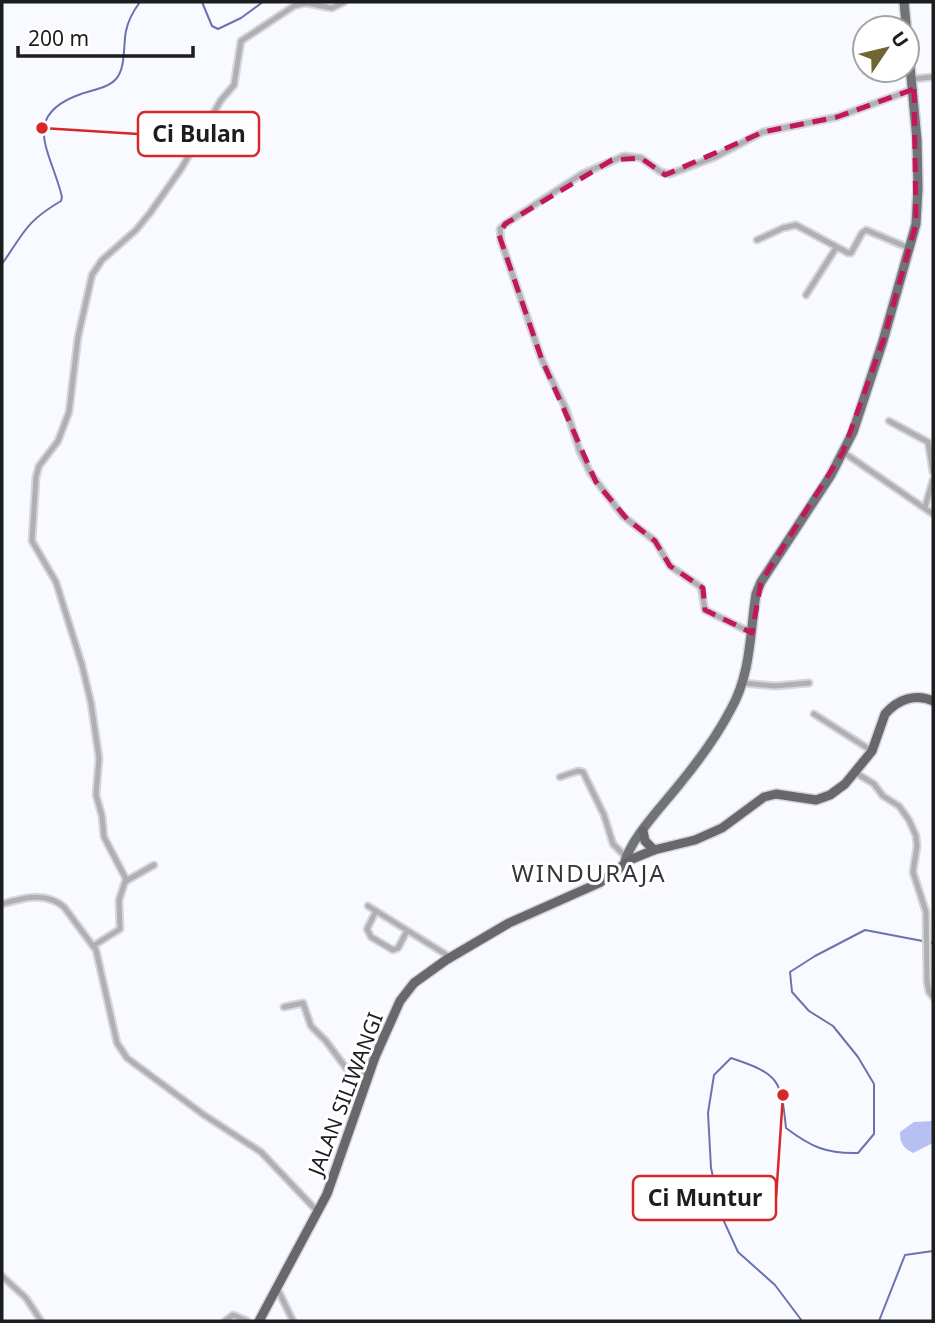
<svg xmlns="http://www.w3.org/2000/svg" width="935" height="1323" font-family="'Noto Sans',sans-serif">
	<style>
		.forest { fill: #b7c0f3 }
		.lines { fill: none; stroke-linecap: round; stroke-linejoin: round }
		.stream { stroke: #6b73ae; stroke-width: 2 }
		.minor-casing { stroke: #d6d7db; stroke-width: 9 }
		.primary-casing { stroke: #d6d7db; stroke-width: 12 }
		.trunk-casing { stroke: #d6d7db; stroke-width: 12 }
		.minor { stroke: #b0b0b2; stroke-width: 5 }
		.primary { stroke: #727376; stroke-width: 9 }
		.trunk { stroke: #68686c; stroke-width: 9 }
		.marked { fill: none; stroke: #c2185b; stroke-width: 5; stroke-dasharray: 14 9; stroke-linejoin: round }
		.labels { text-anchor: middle; stroke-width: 6; stroke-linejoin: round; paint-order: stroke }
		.street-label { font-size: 21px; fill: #1c1d1e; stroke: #fff }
		.quarter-label { font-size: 24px; letter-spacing: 2px; fill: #36363a; stroke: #fff }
		.leader { fill: none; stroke: #d62828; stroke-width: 2.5 }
		.callout-dot { fill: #d62828; stroke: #fff; stroke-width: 2.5 }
		.callout { fill: #fff; stroke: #d62828; stroke-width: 2.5 }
		.callout-label { font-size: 23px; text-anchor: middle; font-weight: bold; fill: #1c1d1e }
	</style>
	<rect width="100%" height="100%" fill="#f9faff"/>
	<path class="forest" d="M933,1121V1143L913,1153C903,1148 900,1143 900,1132L914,1122Z"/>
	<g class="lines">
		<g class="stream">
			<path d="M202,2L212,26L218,29L241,18L263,2"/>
			<path d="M2,264C24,233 25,222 61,201L62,197C52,153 18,116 81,94C92,90 108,88 116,79C126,68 123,45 126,31C128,21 134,10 140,2"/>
			<path d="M802,1321L775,1285L738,1252L722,1217L711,1168L708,1113L714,1075L731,1058C779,1074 781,1079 786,1128C811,1147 827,1154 858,1153L874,1134V1084L858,1057L833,1026L809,1011L792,992L790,972L815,956L865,930L933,943"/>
			<path d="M879,1321L905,1255L933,1251"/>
		</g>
		<defs>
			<g id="minor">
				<path d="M912,79L933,77"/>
				<path d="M757,240L783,228L796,225L848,253H851L862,233L866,230L909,248"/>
				<path d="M806,295L836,248"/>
				<path d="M889,421L928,442L933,472"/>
				<path d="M843,452L933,514"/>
				<path d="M925,507L933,480"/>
				<path d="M752,633L705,610L701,587L670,566L655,541L623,516L591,474L580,452L566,409L542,360L501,241L500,229L505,224L582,174L624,156L641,158L661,172L670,174L715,157L763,132L837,117L914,89"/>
				<path d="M743,683L775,686L809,683"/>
				<path d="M814,714L872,751"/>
				<path d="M856,773L874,784L883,796L899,806L909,820L916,836L917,846L913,872L926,912L927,982L929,992L933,997"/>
				<path d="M560,777L578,771L583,772L604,815L613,844L626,857"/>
				<path d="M126,881L154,865"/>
				<path d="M2,904C22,898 46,891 64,907L96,950L117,1043L127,1058L204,1115L261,1152L318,1212"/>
				<path d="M368,906L450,957"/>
				<path d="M376,911L367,929L371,937L393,950L398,948L407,931"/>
				<path d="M93,946L120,929L119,900L126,879L104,837L102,816L96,795L99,758L91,703L82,665L56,582L32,541L36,477L39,466L58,441L69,412L78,337L92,275L102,260L136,230L150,213L181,169L221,100L234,85L241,41L294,6L306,3L332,8L344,2"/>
				<path d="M284,1007L303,1003L311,1026L326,1041L346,1068L368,1074"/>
				<path d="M2,1276L26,1298L41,1321"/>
				<path d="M277,1288L293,1321"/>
				<path d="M225,1321L233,1315L247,1321"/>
			</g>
			<path id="primary" d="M624,865C629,839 666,802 682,781C700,759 718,734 731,709C751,674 750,632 756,594L761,582L831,475L853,432L883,341L916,224L918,188L917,140L904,2"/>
			<g id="trunk">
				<path d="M643,831L645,841L654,850"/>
				<path d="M259,1321L327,1194L375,1057L400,1001L414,983L446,960L509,923L599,883L632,859L654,850L695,840L722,828L764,797L776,794L816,800L830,795L845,784L872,751L885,714C898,699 916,693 933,701"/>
			</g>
		</defs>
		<use href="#minor" class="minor-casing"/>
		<use href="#primary" class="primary-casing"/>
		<use href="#trunk" class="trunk-casing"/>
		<use href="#minor" class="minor"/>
		<use href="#primary" class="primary"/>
		<use href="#trunk" class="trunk"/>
	</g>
	<path class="marked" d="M914,89L916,224L883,341L843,452L761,582L752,633L705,610L703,588L670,566L655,541L627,519L596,482L542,360L499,235L505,224L612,160L641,158L665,175L763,132L837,117Z"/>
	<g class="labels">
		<g class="street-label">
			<text transform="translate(346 1094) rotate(-69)" y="7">JALAN SILIWANGI</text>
		</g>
		<g class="quarter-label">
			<text x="589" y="882">WINDURAJA</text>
		</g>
	</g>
	<path class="leader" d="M42 128L138 134M783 1095L776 1198"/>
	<g class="callout-dot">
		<circle cx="42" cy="128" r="7"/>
		<circle cx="783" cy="1095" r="7"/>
	</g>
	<g class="callout">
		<rect x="138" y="112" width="121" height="44" rx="7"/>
		<rect x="633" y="1176" width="143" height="44" rx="7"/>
	</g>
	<g class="callout-label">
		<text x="199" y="142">Ci Bulan</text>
		<text x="705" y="1206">Ci Muntur</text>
	</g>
	<rect width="935" height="1323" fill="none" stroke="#1c1d1e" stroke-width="7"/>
	<g transform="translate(886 49) rotate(55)"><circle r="33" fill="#ffffff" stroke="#a4a5a5" stroke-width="2"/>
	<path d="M0-5L12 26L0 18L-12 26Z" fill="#716532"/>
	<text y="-10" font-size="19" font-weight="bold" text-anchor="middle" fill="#1c1d1e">U</text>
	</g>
	<path d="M18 46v10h175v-10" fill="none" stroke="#1c1d1e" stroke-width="3.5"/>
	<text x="28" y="46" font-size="21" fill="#1c1d1e" stroke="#ffffff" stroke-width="5" paint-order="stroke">200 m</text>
</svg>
